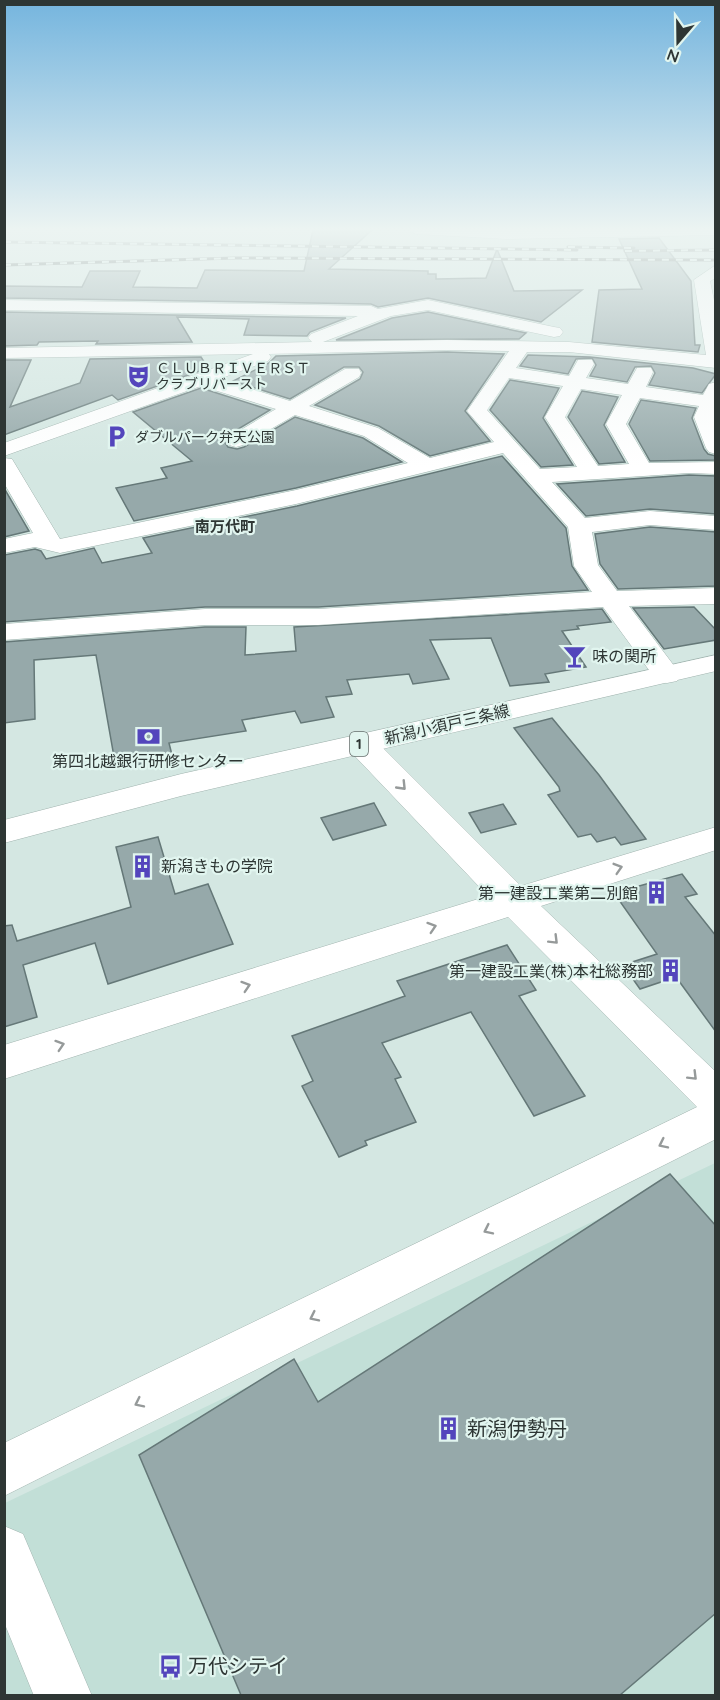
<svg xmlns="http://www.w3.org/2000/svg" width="720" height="1700" font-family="Quicksand,'Noto Sans JP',sans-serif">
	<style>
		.built { fill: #c2dfd7 }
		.building { fill: #96a9aa; stroke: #657878; stroke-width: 1.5 }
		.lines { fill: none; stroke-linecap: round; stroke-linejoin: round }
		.minor-casing { stroke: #a1b4af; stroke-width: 1 }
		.major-casing { stroke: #a1b4af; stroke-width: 1 }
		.minor { fill: #fff; fill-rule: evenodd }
		.major { fill: #fff; fill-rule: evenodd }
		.rail-casing { stroke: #586360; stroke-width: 3 }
		.rail { stroke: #e1f5ef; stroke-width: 2; stroke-dasharray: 7; stroke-linecap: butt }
		.oneway { stroke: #969a9a }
		.labels { text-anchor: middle; stroke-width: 4.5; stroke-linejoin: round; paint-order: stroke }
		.far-poi-label { font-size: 14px; fill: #2e3634; stroke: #e1f5ef; text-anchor: start }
		.far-neighbourhood-label { font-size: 15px; font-weight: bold; fill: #2e3634; stroke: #e1f5ef }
		.shield { fill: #e1f5ef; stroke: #646f6c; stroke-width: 1.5 }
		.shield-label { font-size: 15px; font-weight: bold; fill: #2e3634 }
		.poi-label { font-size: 16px; fill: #2e3634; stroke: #e1f5ef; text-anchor: start }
		.street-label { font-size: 16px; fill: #2e3634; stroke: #e1f5ef }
		.near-poi-label { font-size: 20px; fill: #2e3634; stroke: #e1f5ef; text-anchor: start }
	</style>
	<rect width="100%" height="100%" fill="#d4e7e2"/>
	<path class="built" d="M715,1163V1695L5,1696V1503Z"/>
	<g class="building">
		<path d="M313,230H372L329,269L428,271V274H436V279L486,278L497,249L514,291L582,290L541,322L428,298L378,307L371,304L4,298V286L82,287L90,271H140L133,287L197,288L205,270L304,271Z"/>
		<path d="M659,238L691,281L695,345H700L698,352L592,342L599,290L642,289L619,239Z"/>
		<path d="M4,312L346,318L310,332L307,336L244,335L249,319L177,317L192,342L96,344L98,341L39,342L37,345L4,346Z"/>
		<path d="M428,312L526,333L519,339L336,340L392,318Z"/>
		<path d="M447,352L504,354L465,411L490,441L430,456L379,426L315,405L360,379L363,372L359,367H344L290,399L233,381L269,363L276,356Z"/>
		<path d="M528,355L590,357L693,368L716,374L702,393L649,385L655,373L651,366L635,367L627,382L590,376L596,365L592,358L576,359L568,374L520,366Z"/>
		<path d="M201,357L208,368L118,400L112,395L4,435V360H31L10,407L80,383L90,359Z"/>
		<path d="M510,380L559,388L543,418L573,465L541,467L490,410Z"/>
		<path d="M201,388L270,410L228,435L224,441L228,447L237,449L244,447L295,417L363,438L402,462L296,488L134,521L116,488L167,478L161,468L192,461L133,412Z"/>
		<path d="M582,391L618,397L604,425L625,462L599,464L568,417Z"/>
		<path d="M641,400L696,408L692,418L704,449L708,454L716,456V460L650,461L629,424Z"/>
		<path d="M502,456L566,528L572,566L588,590L318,607H205L4,622V555L35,549L41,551L46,559L94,548L102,563L152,553L143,538L297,506Z"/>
		<path d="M689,475L716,476V514L650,509L586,516L557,484Z"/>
		<path d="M4,488L29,531L4,537Z"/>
		<path d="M650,527L716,532V586L618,589L600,564L595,534Z"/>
		<path d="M694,607L716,630V640L664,649L633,608Z"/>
		<path d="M602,609L611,622L577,626L579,629L562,631L586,667L545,674L549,682L510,686L491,638L430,640L449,679L413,684L409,674L347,680L352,694L326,697L334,717L301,723L295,711L242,720L246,731L169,743L173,759L116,768L96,655L34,660L35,719L4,723V642L205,627H246L245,655L296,651L294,627Z"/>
		<path d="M552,718L599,775L646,839L621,845L615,837L597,842L591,834L578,837L548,795L560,791L559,787L514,728Z"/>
		<path d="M374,803L386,825L333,840L321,818Z"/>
		<path d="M503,804L516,824L481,833L469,813Z"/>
		<path d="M158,837L175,894L208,884L233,944L108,984L95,943L23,965L37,1017L4,1027V926L12,925L17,941L131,907L116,847Z"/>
		<path d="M682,874L697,894L685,897L716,936V1032L676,977L640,989L623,965L657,954L614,893Z"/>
		<path d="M507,945L536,990L519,996L585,1096L534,1116L471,1012L382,1043L401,1077L395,1079L416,1122L365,1141L367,1145L339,1157L302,1086L313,1081L292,1036L405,996L397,981Z"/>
		<path d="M670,1174L716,1226V1613L620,1695H241L139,1455L294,1359L318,1402Z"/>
	</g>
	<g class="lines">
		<defs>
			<g id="minor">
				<path d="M409,230H716V235L507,239L416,234Z"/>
				<path d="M716,265V278L710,281L716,310V368L569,352H527L516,368L569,376L578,360H592L594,364L586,378L628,384L637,368H651L653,372L646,387L703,395L709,384L716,382V454L709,452L706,448L694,417L699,406L640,398L626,424L649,463L716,462V474L689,473L552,482L585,518L650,511L716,516V530L650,525L592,532L598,565L617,591L716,588V604L629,606L681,675L677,681L667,683L657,681L603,607L318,625H205L4,640V624L205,609H318L592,592L574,566L568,527L503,453L296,504L60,553L35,547L4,553V539L33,533L4,483V458L12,459L60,539L296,490L408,463L364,436L295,415L243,445L236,447L229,445L226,441L229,437L276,409L201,386L4,456V443L253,354L4,358V348L312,342L308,338L311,334L358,316L4,310V300L371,306L378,309L428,300L554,327L560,328L563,332L560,336L554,337L428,310L391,316L323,342L447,340L569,342L706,355L694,280ZM447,350L509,351L467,411L494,442L430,458L378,428L309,406L359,377L361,373L359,369H345L290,401L219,379L268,361L271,357L269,354ZM509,378L563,386L545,417L577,467L540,469L487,410ZM581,389L622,395L606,424L629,464L598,466L565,417Z"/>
				<path d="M361,734L372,737L521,886L716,827V850L541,906L716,1072V1139L4,1496V1443L697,1107L508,917L4,1079V1045L488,896L350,751L346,744L350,737Z"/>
				<path d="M4,1526L23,1534L92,1696H34L4,1622Z"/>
			</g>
			<path id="major" d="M716,655V671L181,796L4,843V820L181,774Z"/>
		</defs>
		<use href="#minor" class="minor-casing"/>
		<use href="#major" class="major-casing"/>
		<use href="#minor" class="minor"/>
		<use href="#major" class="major"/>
		<defs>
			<g id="rail">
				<path d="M4,242L577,250"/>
				<path d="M568,247L634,248"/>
				<path d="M625,251L716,250"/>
				<path d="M4,265L235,258L716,260"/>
			</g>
		</defs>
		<use href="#rail" class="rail-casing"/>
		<use href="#rail" class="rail"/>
	</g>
	<defs><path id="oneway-chevron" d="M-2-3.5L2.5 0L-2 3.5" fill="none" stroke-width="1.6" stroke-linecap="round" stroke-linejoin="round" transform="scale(1.5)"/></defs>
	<g class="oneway">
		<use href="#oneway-chevron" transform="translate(402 786) rotate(46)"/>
		<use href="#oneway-chevron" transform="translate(618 868) rotate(-17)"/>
		<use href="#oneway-chevron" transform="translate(432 927) rotate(-18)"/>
		<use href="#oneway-chevron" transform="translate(554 940) rotate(45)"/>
		<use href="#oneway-chevron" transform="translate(246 986) rotate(-18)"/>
		<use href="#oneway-chevron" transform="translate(60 1045) rotate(-18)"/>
		<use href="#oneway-chevron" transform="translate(693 1076) rotate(45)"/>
		<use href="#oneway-chevron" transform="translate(663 1144) rotate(154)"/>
		<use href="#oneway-chevron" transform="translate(488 1230) rotate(154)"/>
		<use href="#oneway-chevron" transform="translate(314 1317) rotate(154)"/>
		<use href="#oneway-chevron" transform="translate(139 1403) rotate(154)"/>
	</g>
	<linearGradient id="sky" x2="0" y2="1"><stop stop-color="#75b5de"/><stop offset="0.49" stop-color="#ecf4f2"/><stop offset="1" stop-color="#ecf4f2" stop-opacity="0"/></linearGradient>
	<rect width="720" height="467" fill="url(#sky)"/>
	<defs>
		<symbol id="theatre-bare" viewBox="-9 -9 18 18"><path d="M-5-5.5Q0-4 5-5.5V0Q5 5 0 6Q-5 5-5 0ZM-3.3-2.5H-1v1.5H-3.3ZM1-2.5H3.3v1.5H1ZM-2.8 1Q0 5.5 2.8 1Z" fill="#5345bc" stroke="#e1f5ef" stroke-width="2.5" paint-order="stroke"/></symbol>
		<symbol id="parking-bare" viewBox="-9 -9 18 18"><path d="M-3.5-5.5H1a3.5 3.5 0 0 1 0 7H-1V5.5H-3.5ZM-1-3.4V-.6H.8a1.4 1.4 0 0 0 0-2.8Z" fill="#5345bc" stroke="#e1f5ef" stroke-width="2.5" paint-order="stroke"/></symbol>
		<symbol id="bar-bare" viewBox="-9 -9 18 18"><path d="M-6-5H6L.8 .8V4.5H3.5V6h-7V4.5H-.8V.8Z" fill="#5345bc" stroke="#e1f5ef" stroke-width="2.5" paint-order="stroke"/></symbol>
		<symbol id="bank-bare" viewBox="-9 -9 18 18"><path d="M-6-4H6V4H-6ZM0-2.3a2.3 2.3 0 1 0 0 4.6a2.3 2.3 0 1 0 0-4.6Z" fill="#5345bc" stroke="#e1f5ef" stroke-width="2.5" paint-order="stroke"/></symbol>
		<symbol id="building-bare" viewBox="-9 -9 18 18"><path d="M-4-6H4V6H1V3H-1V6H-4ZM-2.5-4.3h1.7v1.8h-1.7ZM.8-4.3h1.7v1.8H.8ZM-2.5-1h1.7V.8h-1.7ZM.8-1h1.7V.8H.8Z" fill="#5345bc" stroke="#e1f5ef" stroke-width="2.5" paint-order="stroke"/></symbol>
		<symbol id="bus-bare" viewBox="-9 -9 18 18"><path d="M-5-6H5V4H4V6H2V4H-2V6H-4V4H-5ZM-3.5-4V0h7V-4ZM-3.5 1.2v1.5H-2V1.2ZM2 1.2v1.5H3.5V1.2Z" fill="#5345bc" stroke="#e1f5ef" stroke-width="2.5" paint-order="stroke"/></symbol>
	</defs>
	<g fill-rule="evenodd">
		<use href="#theatre-bare" x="122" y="360" width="33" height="33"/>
		<use href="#parking-bare" x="100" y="420" width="33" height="33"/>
		<use href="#bar-bare" x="558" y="640" width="33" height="33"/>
		<use href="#bank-bare" x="132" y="720" width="33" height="33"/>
		<use href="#building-bare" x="126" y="850" width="33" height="33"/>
		<use href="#building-bare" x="640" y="876" width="33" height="33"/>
		<use href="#building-bare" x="654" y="954" width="33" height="33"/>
		<use href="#building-bare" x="432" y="1412" width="33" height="33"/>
		<use href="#bus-bare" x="154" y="1650" width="33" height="33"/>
	</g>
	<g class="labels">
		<g class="far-poi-label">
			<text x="156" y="373">ＣＬＵＢＲＩＶＥＲＳＴ<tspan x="156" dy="16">クラブリバースト</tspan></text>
			<text x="135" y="442">ダブルパーク弁天公園</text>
		</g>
		<g class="far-neighbourhood-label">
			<text x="225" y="532">南万代町</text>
		</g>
		<rect class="shield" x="350" y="732" width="18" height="24" rx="4.5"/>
		<g class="shield-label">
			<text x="359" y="749">1</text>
		</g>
		<g class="poi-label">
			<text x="592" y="662">味の関所</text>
			<text x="148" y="767" text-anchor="middle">第四北越銀行研修センター</text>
			<text x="161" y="872">新潟きもの学院</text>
			<text x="638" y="899" text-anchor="end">第一建設工業第二別館</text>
			<text x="653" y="977" text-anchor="end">第一建設工業(株)本社総務部</text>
		</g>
		<g class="street-label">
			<text transform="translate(447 724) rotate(-13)" y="6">新潟小須戸三条線</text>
		</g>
		<g class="near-poi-label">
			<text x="467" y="1436">新潟伊勢丹</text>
			<text x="188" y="1673">万代シテイ</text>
		</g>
	</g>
	<rect width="720" height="1700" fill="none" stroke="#2e3634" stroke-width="12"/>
	<g transform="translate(678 42) rotate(200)" stroke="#e1f5ef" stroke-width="4.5" paint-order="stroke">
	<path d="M0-4.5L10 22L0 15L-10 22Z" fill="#2e3634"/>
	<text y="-9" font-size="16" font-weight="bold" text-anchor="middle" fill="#2e3634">N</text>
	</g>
</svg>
